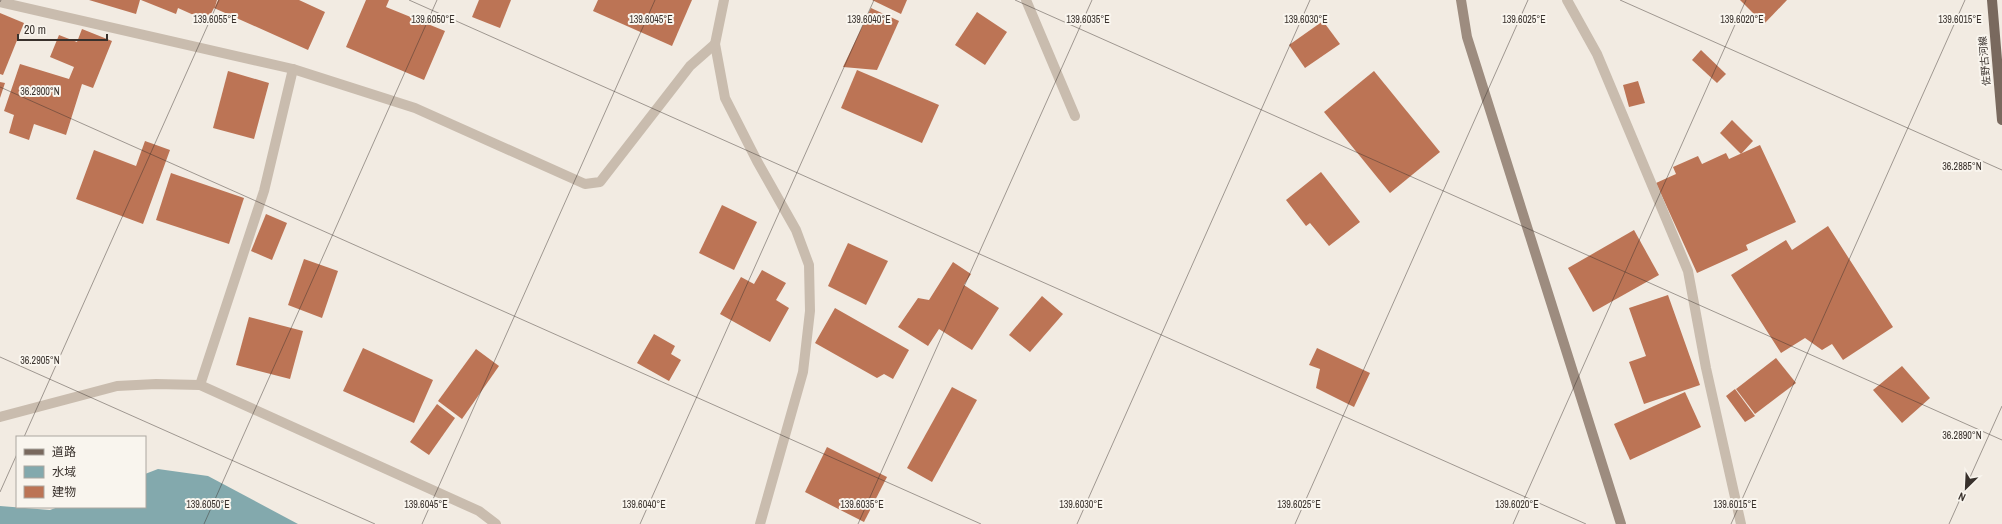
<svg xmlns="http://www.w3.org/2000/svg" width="2002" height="524" font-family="'Archivo Narrow','Noto Sans JP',sans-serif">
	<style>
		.water { fill: #83a9ad }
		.building { fill: #bc7455 }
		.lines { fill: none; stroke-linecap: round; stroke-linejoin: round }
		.lane { stroke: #c9bcae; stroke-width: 10 }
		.street { stroke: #c9bcae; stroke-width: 10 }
		.secondary { stroke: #9d8c7f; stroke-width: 10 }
		.primary { stroke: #79695e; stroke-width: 10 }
		.ticks { fill: none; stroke: #39312c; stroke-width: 1; stroke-opacity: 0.45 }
		.labels { text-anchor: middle; stroke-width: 4; stroke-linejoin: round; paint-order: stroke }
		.street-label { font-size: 10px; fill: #39312c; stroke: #f9f5ee }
		.ticks-label { font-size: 10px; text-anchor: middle; fill: #39312c; stroke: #f9f5ee; stroke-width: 4; stroke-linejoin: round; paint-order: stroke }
	</style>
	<rect width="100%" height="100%" fill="#f2ebe2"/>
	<path class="water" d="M158,469L208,476L298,524H0V506L50,510L58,507H145V474Z"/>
	<g class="building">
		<path d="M89,0H140L136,14Z"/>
		<path d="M141,0H217L215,7L218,0H299L325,12L308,50L214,8L207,21L178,8L176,14Z"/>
		<path d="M366,0H389L386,7L445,31L424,80L346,47Z"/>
		<path d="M479,0H511L500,28L472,17Z"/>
		<path d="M598,0H692L672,46L593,11Z"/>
		<path d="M872,0H907L901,14Z"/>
		<path d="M1740,0H1787L1764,24Z"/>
		<path d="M871,8L899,21L877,70L843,67Z"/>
		<path d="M977,12L1007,32L985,65L955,45Z"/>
		<path d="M0,13L24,23L3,75L0,74Z"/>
		<path d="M1323,21L1340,44L1305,68L1289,45Z"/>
		<path d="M82,29L112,41L93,88L82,84L66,135L34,124L29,140L9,133L14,115L4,111L20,64L69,79L74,67L50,57L59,35L77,42Z"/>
		<path d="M1701,50L1726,74L1717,83L1692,60Z"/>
		<path d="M857,70L939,105L922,143L841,108Z"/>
		<path d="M228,71L269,83L254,139L213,128Z"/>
		<path d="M1374,71L1440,152L1390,193L1324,112Z"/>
		<path d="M1638,81L1645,103L1629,107L1623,85Z"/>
		<path d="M0,82L5,83L0,98Z"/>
		<path d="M1732,120L1753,141L1741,154L1720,133Z"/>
		<path d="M145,141L170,150L143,224L76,199L94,150L136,166Z"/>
		<path d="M1760,145L1796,222L1746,245L1748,250L1697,273L1656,183L1676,174L1673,167L1698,156L1702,164L1726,153L1729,159Z"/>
		<path d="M1321,172L1360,222L1329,246L1310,223L1306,226L1286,200Z"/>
		<path d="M171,173L244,198L229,244L156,220Z"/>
		<path d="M722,205L757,222L734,270L699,253Z"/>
		<path d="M266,214L287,223L272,260L251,251Z"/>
		<path d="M1828,226L1893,327L1843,360L1832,344L1822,350L1805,338L1781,353L1731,275L1786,240L1792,250Z"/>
		<path d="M1634,230L1659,275L1593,312L1568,268Z"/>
		<path d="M848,243L888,261L866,305L828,286Z"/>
		<path d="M304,259L338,271L322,318L288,305Z"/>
		<path d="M953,262L971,274L964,285L999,308L972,350L939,329L928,346L898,327L918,298L929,300Z"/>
		<path d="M762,270L786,283L776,300L789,308L770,342L720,314L741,277L754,284Z"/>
		<path d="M1668,295L1700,385L1644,404L1629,362L1646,356L1629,308Z"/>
		<path d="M1042,296L1063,314L1030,352L1009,335Z"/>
		<path d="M835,308L909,350L893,379L884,374L877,378L815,343Z"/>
		<path d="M249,317L303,331L290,379L236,365Z"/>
		<path d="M654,334L675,346L671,354L681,360L669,381L637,363Z"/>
		<path d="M363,348L433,380L414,423L343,391Z"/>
		<path d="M1317,348L1370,373L1354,407L1316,388L1320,369L1309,365Z"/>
		<path d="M476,349L499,366L462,419L438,401Z"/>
		<path d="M1776,358L1796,383L1755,414L1736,389Z"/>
		<path d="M1902,366L1930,398L1902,423L1873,390Z"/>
		<path d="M952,387L977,400L932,482L907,468Z"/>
		<path d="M1735,389L1755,416L1745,422L1726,396Z"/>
		<path d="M1685,392L1701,427L1630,460L1614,424Z"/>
		<path d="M437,404L455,418L429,455L410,442Z"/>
		<path d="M827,447L887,477L864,522L805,492Z"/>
	</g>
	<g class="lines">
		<path class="lane" d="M200,385L264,191L293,69"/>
		<g class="street">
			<path d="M724,0L715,44L725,98L757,161L796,230L809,265L810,311L803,372L760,524"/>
			<path d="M1026,0L1075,116"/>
			<path d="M1567,0L1597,54L1688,271L1706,368L1741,524"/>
			<path d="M0,2L293,69L415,108L585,184L600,182L690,66L715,44"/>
			<path d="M0,417L117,386L156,384L200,385L479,511L496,524"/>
		</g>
		<path class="secondary" d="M1461,0L1467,37L1621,524"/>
		<path class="primary" d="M1992,0L2002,120"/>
	</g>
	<path class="ticks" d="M409,0L1586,524M1015,0L2002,440M1620,0L2002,170M0,2L1,0M0,87L981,524M0,357L375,524M24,437L219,0M0,492L17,454M204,524L437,0M422,524L655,0M640,524L874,0M858,524L1092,0M1077,524L1310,0M1295,524L1528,0M1513,524L1746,0M1731,524L1965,0M1949,524L2002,406"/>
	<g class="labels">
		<g class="street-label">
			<text transform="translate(1984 61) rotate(-95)" y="4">佐野古河線</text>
		</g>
	</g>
	<g class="ticks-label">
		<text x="215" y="23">139.6055°E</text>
		<text x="433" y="23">139.6050°E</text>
		<text x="651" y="23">139.6045°E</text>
		<text x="869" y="23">139.6040°E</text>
		<text x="1088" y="23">139.6035°E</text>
		<text x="1306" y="23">139.6030°E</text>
		<text x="1524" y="23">139.6025°E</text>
		<text x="1742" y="23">139.6020°E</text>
		<text x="1960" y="23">139.6015°E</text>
		<text x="40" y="95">36.2900°N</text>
		<text x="1962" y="170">36.2885°N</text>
		<text x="40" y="364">36.2905°N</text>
		<text x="1962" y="439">36.2890°N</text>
		<text x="208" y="508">139.6050°E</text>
		<text x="426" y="508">139.6045°E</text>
		<text x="644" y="508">139.6040°E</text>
		<text x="862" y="508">139.6035°E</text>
		<text x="1081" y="508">139.6030°E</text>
		<text x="1299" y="508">139.6025°E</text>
		<text x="1517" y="508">139.6020°E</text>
		<text x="1735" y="508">139.6015°E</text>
	</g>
	<rect x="16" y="436" width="130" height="72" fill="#f9f5ee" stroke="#aca7a0"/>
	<rect x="24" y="449" width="20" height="6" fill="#79695e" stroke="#aca7a0"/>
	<text x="52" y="456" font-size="12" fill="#39312c">道路</text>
	<rect x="24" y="466" width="20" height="12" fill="#83a9ad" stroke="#aca7a0"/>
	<text x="52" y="476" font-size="12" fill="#39312c">水域</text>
	<rect x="24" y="486" width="20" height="12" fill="#bc7455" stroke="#aca7a0"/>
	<text x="52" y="496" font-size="12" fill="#39312c">建物</text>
	<g transform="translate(1966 488) rotate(204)" stroke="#f9f5ee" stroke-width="3" paint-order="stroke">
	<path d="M0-3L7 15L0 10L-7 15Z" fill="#39312c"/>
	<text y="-6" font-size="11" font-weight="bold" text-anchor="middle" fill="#39312c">N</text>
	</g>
	<path d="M18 34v6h89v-6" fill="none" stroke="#39312c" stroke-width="2"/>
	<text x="24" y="34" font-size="12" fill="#39312c" stroke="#f9f5ee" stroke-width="3" paint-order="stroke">20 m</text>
</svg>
